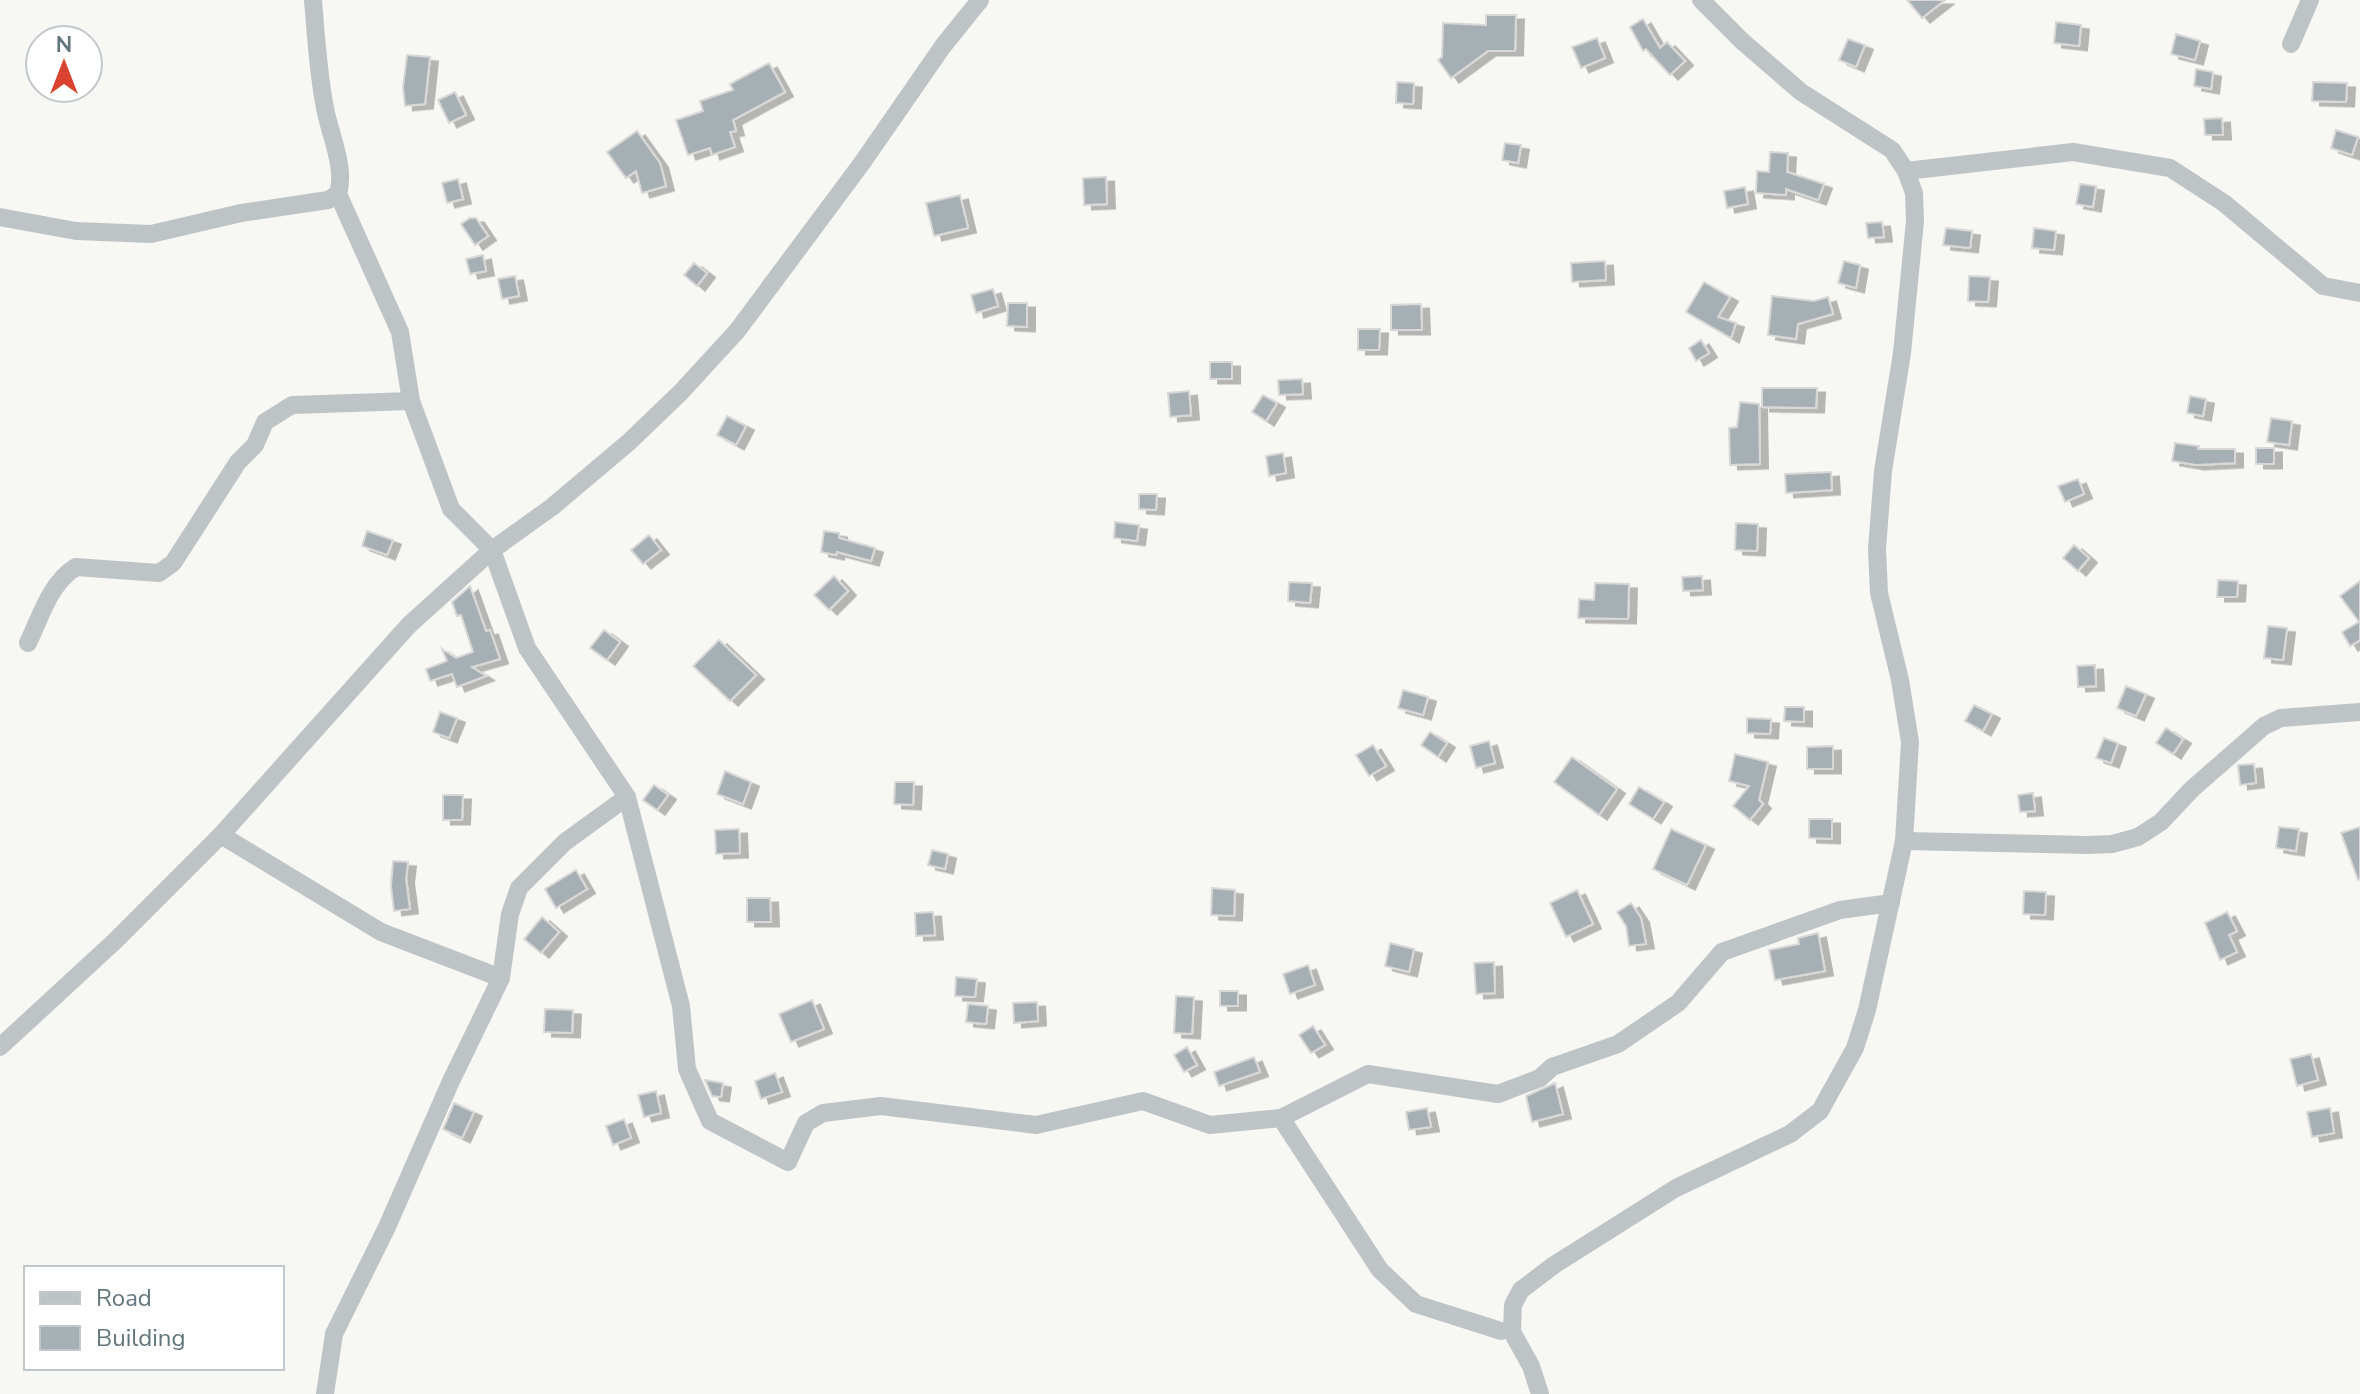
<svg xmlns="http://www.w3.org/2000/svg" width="2360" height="1394" font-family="'Nunito Sans',sans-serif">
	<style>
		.building { fill: #a5afb4; stroke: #d9d8d7; stroke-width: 2; filter: url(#shadow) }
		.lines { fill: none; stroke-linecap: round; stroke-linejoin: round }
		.minor { stroke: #bec4c6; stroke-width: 18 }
	</style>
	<defs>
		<filter id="shadow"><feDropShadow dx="8" dy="4.5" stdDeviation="0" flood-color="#0004"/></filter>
	</defs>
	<rect width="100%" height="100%" fill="#f7f7f4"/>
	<g class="building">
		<path d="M1907,0H1945L1922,18Z"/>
		<path d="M1486,15H1516L1515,51H1488L1451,78L1438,60L1442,57L1443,23L1486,25Z"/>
		<path d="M1643,19L1660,48L1667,42L1685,61L1670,75L1646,49L1643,51L1630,27Z"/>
		<path d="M2056,22L2081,25L2079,46L2054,43Z"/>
		<path d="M2176,34L2200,41L2195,60L2171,54Z"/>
		<path d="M1597,38L1605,58L1581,68L1572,47Z"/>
		<path d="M1848,39L1865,45L1856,67L1839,60Z"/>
		<path d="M407,55L430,57L425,104L405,106L403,87Z"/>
		<path d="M769,63L785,92L733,120L736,131L730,132L735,147L712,155L710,148L688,155L676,120L703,111L700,101L733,90L730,84Z"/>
		<path d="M2196,69L2213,72L2211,89L2194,86Z"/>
		<path d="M1397,82L1414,83L1413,104L1396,103Z"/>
		<path d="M2313,82L2347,83L2346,102L2312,101Z"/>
		<path d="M455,92L466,115L449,123L438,100Z"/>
		<path d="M2222,118L2223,135H2205L2204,119Z"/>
		<path d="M2336,130L2358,137L2352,155L2331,148Z"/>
		<path d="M637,131L660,163L666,186L642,193L636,171L626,178L607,152Z"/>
		<path d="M1505,143L1521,145L1518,163L1502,160Z"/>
		<path d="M1770,152L1788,153L1787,172L1824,184L1818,200L1786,189V195L1756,193L1757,171L1769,172Z"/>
		<path d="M1106,177L1107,204L1084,205L1083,178Z"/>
		<path d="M458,179L463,199L447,203L442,183Z"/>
		<path d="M2080,184L2096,186L2093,207L2076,204Z"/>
		<path d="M1745,187L1748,204L1727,208L1724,191Z"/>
		<path d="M960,195L968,228L934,236L926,203Z"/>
		<path d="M470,218H476L488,236L475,245L461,224Z"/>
		<path d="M1882,222L1884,237L1868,238L1866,223Z"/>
		<path d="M1946,228L1972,231L1970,248L1943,245Z"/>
		<path d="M2034,228L2056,231L2054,250L2032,248Z"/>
		<path d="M483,255L486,271L470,274L466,259Z"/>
		<path d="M1605,261L1606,280L1572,282L1571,263Z"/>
		<path d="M1844,261L1860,265L1856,288L1838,283Z"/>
		<path d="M694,263L707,273L697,286L684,275Z"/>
		<path d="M515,276L519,296L502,299L498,279Z"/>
		<path d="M1969,276L1990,277L1988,302L1968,301Z"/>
		<path d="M1704,282L1730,297L1718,317L1736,323L1731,338L1686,312Z"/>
		<path d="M993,289L998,306L976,313L971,295Z"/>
		<path d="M1772,296L1814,301L1828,297L1833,314L1798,324L1796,339L1768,335Z"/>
		<path d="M1008,303H1027V327L1007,326Z"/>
		<path d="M1421,304L1422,330H1391V305Z"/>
		<path d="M1358,329H1380L1379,350H1358Z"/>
		<path d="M1701,340L1709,353L1696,361L1689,348Z"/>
		<rect x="1210" y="362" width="22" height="17"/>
		<path d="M1302,379L1303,394L1279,395L1278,380Z"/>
		<path d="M1762,388H1817L1816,408L1762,407Z"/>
		<path d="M1189,391L1191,415L1170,417L1168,393Z"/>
		<path d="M1263,395L1277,403L1266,421L1252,412Z"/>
		<path d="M2190,396L2206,399L2203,416L2187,413Z"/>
		<path d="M1740,402L1759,404L1760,464L1730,465L1729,428L1737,427Z"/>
		<path d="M727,416L746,426L736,445L717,435Z"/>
		<path d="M2271,418L2292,421L2289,445L2267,442Z"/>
		<path d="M2175,443L2199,446L2198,449H2235V463L2196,465L2172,461Z"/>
		<rect x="2256" y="448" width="18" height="16"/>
		<path d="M1283,453L1286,473L1269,476L1266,456Z"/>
		<path d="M1831,472L1832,490L1786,493L1785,474Z"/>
		<path d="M2078,479L2084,494L2065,502L2058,486Z"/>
		<path d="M1139,494H1157L1156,510L1139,509Z"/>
		<path d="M1115,522L1139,525L1137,541L1114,538Z"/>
		<path d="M1736,523L1758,524L1757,551L1735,550Z"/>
		<path d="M367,531L393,540L387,555L362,546Z"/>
		<path d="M824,531L839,533V538L875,548L871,561L837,552L836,555L821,552Z"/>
		<path d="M649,535L661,550L643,564L631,550Z"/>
		<path d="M2074,545L2089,558L2078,571L2063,558Z"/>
		<path d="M834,576L848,591L829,610L814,595Z"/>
		<path d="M1702,576L1703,590L1683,591L1682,577Z"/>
		<path d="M2218,580L2238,581L2237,597H2217Z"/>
		<path d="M2360,581V640L2350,646L2342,632L2359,622L2340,596Z"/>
		<path d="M1289,582L1312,583L1310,603L1288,601Z"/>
		<path d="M1595,583L1629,584L1628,619L1578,618L1579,599L1594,600Z"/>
		<path d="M470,586L486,631L490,630L500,659L472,667L486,676L457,687L452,674L430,681L426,669L447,661L442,649L456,658L473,652L461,615L457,616L452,602Z"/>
		<path d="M2268,626L2287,628L2283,660L2264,658Z"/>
		<path d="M604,630L620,642L607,660L590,648Z"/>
		<path d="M719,640L756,675L730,701L693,666Z"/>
		<path d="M2095,665L2096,686L2078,687L2077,666Z"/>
		<path d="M2126,686L2146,694L2136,716L2117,708Z"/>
		<path d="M1403,690L1428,697L1423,715L1398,708Z"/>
		<path d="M1974,705L1992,714L1983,731L1965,721Z"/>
		<path d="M1785,707H1804V722L1784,721Z"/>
		<path d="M440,712L457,718L449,738L433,732Z"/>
		<path d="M1747,718L1771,719L1770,734L1747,733Z"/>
		<path d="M2166,728L2183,739L2173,754L2156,743Z"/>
		<path d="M1430,732L1447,743L1438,757L1421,745Z"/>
		<path d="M2104,738L2118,743L2111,763L2096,758Z"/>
		<path d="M1489,741L1495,763L1476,768L1470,746Z"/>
		<path d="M1373,745L1386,766L1369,776L1356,755Z"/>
		<path d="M1833,746V769H1807V747Z"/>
		<path d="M1735,754L1768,762L1759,800L1763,804L1750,820L1733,806L1749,786L1729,781Z"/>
		<path d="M1572,757L1617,789L1599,815L1554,782Z"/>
		<path d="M2254,764L2256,783L2240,785L2238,765Z"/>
		<path d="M725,771L751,782L743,804L717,794Z"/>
		<path d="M895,782H914L913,805L894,804Z"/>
		<path d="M654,785L668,795L657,810L643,800Z"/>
		<path d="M1639,787L1664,802L1653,819L1629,804Z"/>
		<path d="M2033,793L2035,811L2020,812L2018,795Z"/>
		<path d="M443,795H463L462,820H443Z"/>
		<path d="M1809,819H1832V839L1809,838Z"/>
		<path d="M2279,827L2299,829L2296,851L2276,848Z"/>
		<path d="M2360,827V879L2358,880L2341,833Z"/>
		<path d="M739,829L740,853L716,854L715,830Z"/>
		<path d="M1671,829L1706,845L1687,885L1653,869Z"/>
		<path d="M932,850L948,854L945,869L928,865Z"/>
		<path d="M393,861L408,862L406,879L410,909L394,911L391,886Z"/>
		<path d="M576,870L587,889L556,908L545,889Z"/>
		<path d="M1212,888L1235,890L1234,916L1211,915Z"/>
		<path d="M1577,890L1593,924L1566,937L1550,903Z"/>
		<path d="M2024,891L2046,892L2045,915L2023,914Z"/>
		<path d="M747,898H770L771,922H747Z"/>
		<path d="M1631,903L1641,918L1646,944L1629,946L1626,926L1617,912Z"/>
		<path d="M933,912L935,935L916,936L915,913Z"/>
		<path d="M2227,912L2237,931L2229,935L2237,952L2220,960L2205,923Z"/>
		<path d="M542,917L559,932L541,953L524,939Z"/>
		<path d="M1818,933L1825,971L1775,980L1769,950L1799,944L1798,938Z"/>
		<path d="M1390,943L1414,949L1409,972L1385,966Z"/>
		<path d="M1494,962L1495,993L1476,994L1474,963Z"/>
		<path d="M1308,965L1315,985L1290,994L1283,974Z"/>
		<path d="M956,977L977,979L975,997L955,996Z"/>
		<rect x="1220" y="991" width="18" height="15"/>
		<path d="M1176,996L1194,997L1192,1034L1174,1033Z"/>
		<path d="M812,1000L824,1029L791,1042L779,1014Z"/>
		<path d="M1037,1002L1038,1021L1014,1023L1013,1003Z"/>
		<path d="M968,1004L988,1006L986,1024L966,1022Z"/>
		<path d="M545,1009L573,1010L572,1033L544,1032Z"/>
		<path d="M1313,1026L1325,1045L1311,1053L1299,1035Z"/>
		<path d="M1187,1047L1197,1065L1184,1072L1174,1055Z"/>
		<path d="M2311,1054L2318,1080L2297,1086L2290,1059Z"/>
		<path d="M1254,1057L1260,1072L1219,1086L1214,1072Z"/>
		<path d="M775,1073L782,1092L761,1099L755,1081Z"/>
		<path d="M705,1080L723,1083L721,1097L712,1096Z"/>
		<path d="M1555,1083L1563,1114L1532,1122L1526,1096Z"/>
		<path d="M656,1091L661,1113L644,1117L638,1095Z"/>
		<path d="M454,1103L474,1112L462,1138L443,1129Z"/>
		<path d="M1427,1108L1431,1127L1409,1130L1406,1112Z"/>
		<path d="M2330,1108L2334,1133L2312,1137L2307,1112Z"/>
		<path d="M624,1119L631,1138L613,1145L606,1126Z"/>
	</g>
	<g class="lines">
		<g class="minor">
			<path d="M2291,44L2310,0"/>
			<path d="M1906,171L2073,152L2170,168L2224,203L2323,286L2360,293"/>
			<path d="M338,194L400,332L411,401L451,509L492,550L527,648L627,797L681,1006L687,1069L710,1121L788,1162L806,1123L823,1113L881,1106L1036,1125L1143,1101L1210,1125L1281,1118L1368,1074L1498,1094L1540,1078L1552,1067L1618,1044L1678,1003L1722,952L1840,910L1891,903"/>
			<path d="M0,217L76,231L151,234L241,213L328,200L338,194C346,168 330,135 325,108C318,72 316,36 313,0"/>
			<path d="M28,643C41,616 50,583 76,567L159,573L173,563L238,462L255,445L265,422L292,405L411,401"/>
			<path d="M221,835L381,932L501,978"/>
			<path d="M1904,841L2087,845L2112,844L2138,837L2161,822L2192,789L2264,726L2281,718L2360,712"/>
			<path d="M0,1047L115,941L221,835L409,625L492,550L552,507L629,442L681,392L737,331L862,163L943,46L980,0"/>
			<path d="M1281,1118L1380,1270L1416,1304L1501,1331"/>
			<path d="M325,1394L334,1334L387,1227L451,1081L501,978L510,914L519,888L565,842L627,797"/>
			<path d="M1540,1394L1531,1366L1512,1332L1513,1305L1521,1290L1554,1265L1676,1188L1790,1134L1820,1111L1855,1048L1867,1010L1904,841L1910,742L1900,680L1879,593L1877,549L1883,471L1902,353L1915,221L1914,193L1906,171L1892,150L1801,92L1742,41L1701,0"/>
		</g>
	</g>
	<rect x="24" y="1266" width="260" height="104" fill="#ffffff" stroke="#c1c8cb" stroke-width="2"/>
	<rect x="40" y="1292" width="40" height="12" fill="#bec4c6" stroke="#c1c8cb" stroke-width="2"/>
	<text x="96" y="1306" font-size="24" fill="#63767e">Road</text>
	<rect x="40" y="1326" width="40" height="24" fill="#a5afb4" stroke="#c1c8cb" stroke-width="2"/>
	<text x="96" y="1346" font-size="24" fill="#63767e">Building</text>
	<g transform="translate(64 64)"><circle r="38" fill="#ffffff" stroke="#c1c8cb" stroke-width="2"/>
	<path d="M0-6L14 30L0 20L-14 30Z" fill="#db4331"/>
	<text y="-12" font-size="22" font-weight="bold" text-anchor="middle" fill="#63767e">N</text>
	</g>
</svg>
